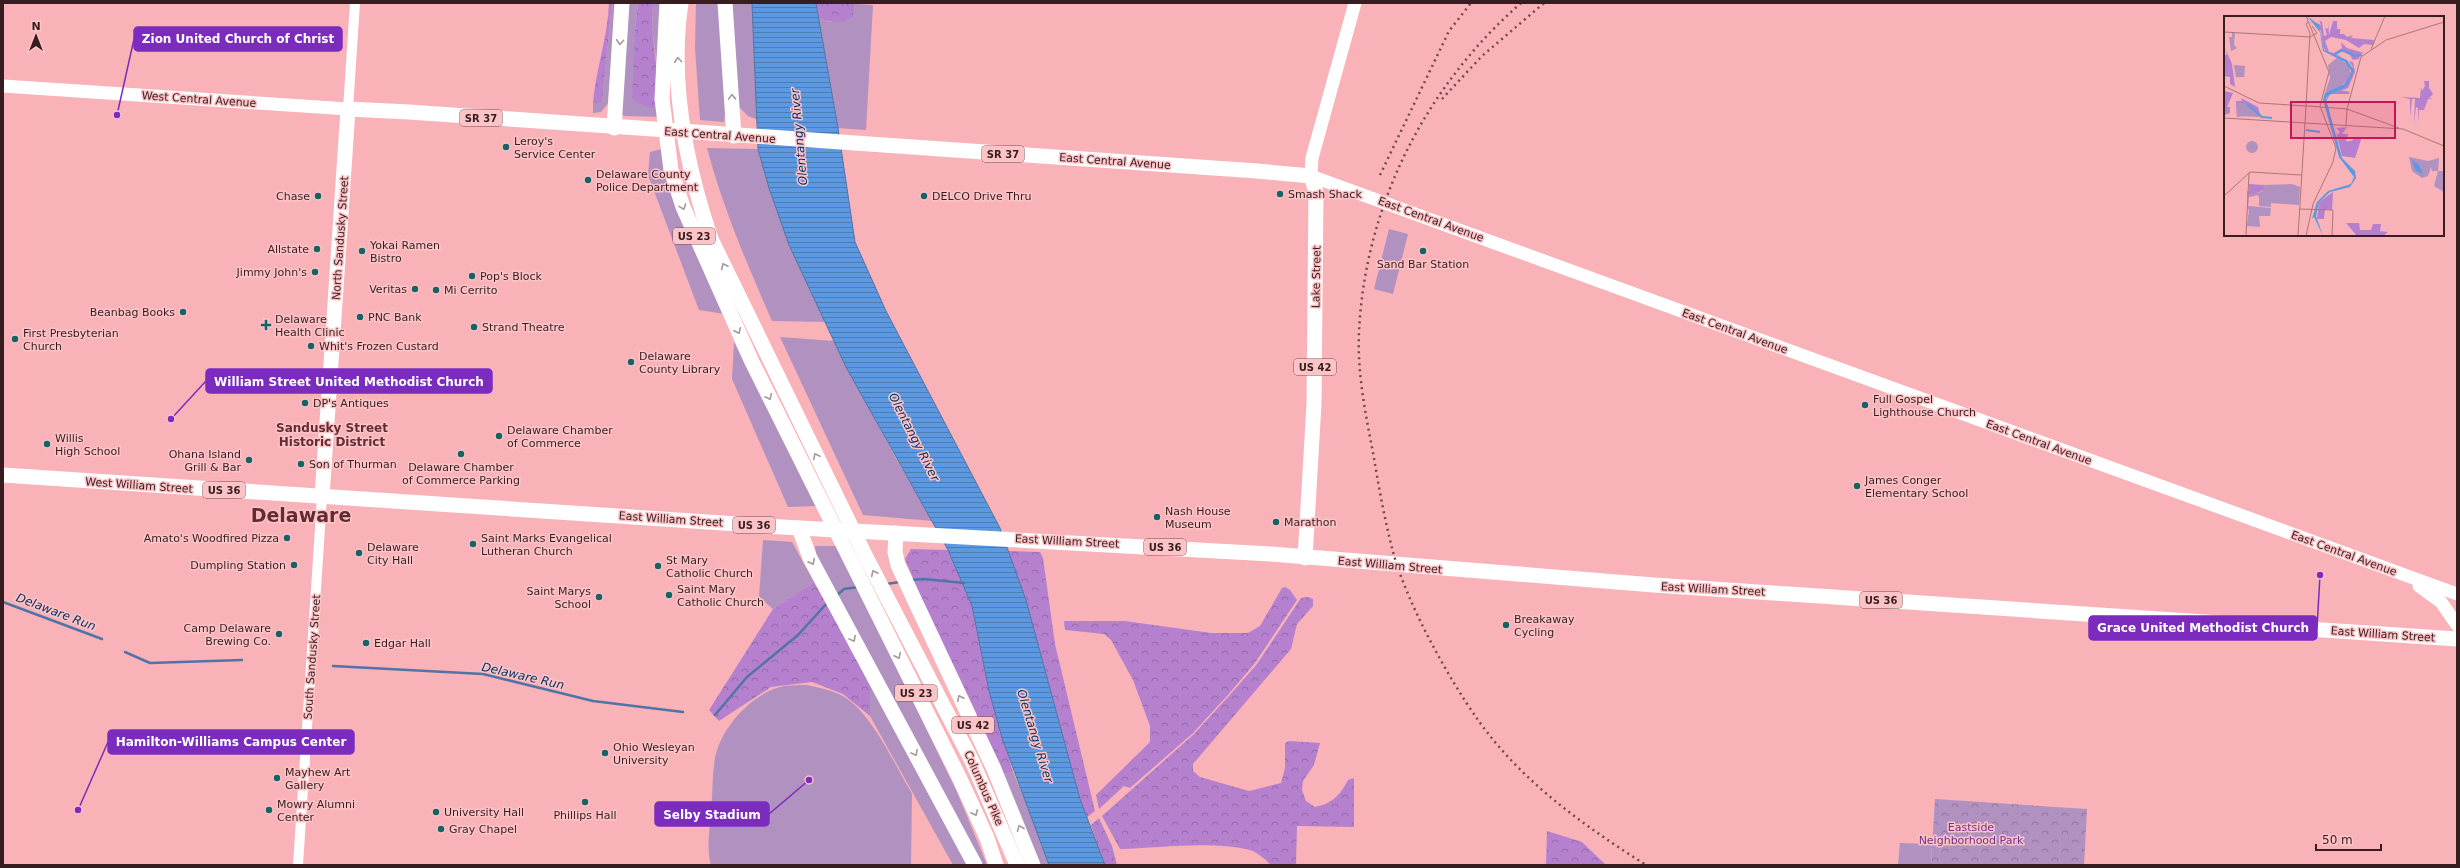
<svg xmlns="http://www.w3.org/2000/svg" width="2460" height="868" font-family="'DejaVu Sans',sans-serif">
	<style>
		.green { fill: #b091c0 }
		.forest { fill: url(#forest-crowns) }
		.park { fill: url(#park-crowns) }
		.water { fill: url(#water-rules); stroke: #5174a6 }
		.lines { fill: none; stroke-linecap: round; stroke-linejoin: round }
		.stream { stroke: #5174a6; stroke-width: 2.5 }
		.minor { stroke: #fff; stroke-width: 10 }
		.major { stroke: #fff; stroke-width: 13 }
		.highway { stroke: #fff; stroke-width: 15 }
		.rail { stroke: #70494c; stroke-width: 2.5; stroke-dasharray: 2 4; stroke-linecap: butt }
		.oneway { stroke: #a5999a }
		.poi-dot { fill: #156463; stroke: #fdc4c8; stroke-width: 1.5 }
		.labels { text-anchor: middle; stroke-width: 3; stroke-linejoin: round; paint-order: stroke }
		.shield { fill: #fdc4c8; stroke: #724f52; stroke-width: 1 }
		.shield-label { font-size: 10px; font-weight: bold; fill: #371d1f }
		.street-label { font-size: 11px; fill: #371d1f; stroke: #fdc4c8 }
		.poi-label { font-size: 11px; fill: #371d1f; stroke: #fdc4c8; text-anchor: start }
		.park-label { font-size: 11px; fill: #6f2f8c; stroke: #fdc4c8 }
		.water-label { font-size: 12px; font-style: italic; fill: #04305e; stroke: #fdc4c8 }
		.neighbourhood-label { font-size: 12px; font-weight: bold; fill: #642b32; stroke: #fdc4c8 }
		.town-label { font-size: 19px; font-weight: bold; fill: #642b32; stroke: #fdc4c8 }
		.inset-river { fill: none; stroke: #5c99e0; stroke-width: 2 }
		.inset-road { fill: none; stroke: #ab767b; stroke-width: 1 }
		.view { fill: #c2185b; fill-opacity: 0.15; stroke: #c2185b; stroke-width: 2 }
		.inset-edge { fill: none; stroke: #371d1f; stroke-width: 2 }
		.leader { fill: none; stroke: #7b2cbf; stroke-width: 1.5 }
		.callout-dot { fill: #7b2cbf; stroke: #fdc4c8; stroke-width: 1.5 }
		.callout { fill: #7b2cbf; stroke: #7b2cbf; stroke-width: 1.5 }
		.callout-label { font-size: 12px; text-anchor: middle; font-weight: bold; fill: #fff }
	</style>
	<defs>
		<pattern id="forest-crowns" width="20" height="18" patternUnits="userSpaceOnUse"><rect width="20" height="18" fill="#b581cf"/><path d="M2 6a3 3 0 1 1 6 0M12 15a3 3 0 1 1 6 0" fill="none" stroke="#9469a7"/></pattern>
		<pattern id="park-crowns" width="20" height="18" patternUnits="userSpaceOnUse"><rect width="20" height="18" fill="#b091c0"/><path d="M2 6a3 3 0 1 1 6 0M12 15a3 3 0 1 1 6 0" fill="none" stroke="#90769b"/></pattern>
		<pattern id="water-rules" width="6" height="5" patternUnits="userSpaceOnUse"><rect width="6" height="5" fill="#5c99e0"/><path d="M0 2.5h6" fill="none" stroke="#4d7cb5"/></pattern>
	</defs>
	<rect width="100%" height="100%" fill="#f9b2b8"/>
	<g class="green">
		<path d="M612,3H616L608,103L601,112L593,113V102H602Z"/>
		<path d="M627,3H638L635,31L662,117L624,116L620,112Z"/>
		<path d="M653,3H661L659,80L652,27Z"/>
		<path d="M696,3H719L726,104L724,122L700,120L695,48Z"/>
		<path d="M731,3H752L758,120L748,116L739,107Z"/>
		<path d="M855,4L873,5L866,130L838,128L819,18L830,22L853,16Z"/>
		<path d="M707,148L758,149L789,245L825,322L772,321C747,264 723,208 707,148Z"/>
		<path d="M662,149L725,314L699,310L648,175L650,152Z"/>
		<path d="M1389,229L1408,234L1393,294L1374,289Z"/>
		<path d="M780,337L834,341L895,457L933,521L863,515Z"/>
		<path d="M734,342L816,506L788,507L732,379Z"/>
		<path d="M763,540L792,542L814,582L773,609L759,597Z"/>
		<path d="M815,546H837L957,792L987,865H980L816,559Z"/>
		<path d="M870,683L967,865H953L870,716Z"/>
		<path d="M806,685C818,687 830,690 841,695C871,711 893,762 910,790L912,794L911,865H711C706,848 710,827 711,810C713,793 712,775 715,758C721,727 753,692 784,686C791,685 799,685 806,685Z"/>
		<path d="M1013,772L1031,814L1049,865H1038L1003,774Z"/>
		<path d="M1900,843L1932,844L1931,865H1898Z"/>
	</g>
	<g class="forest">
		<path d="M609,3H612L602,103L593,102C596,69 608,36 609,3Z"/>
		<path d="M638,3H653L652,27L661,109L646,107L632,99L635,31Z"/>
		<path d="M816,3H855L853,17C841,24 832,23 819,18Z"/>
		<path d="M911,549L948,550L972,606L989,691L1013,772L1003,774L959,689L905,559Z"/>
		<path d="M1008,551L1040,552L1043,558L1055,644L1095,811L1087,817L1080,799L1026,600Z"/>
		<path d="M814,582L870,683V716L843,694L812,682L771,687L719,721L709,710L773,609Z"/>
		<path d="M1285,587L1290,590L1297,600L1255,663L1227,696L1193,733L1130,788L1124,786L1099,809L1096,795L1150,742V726L1133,680L1111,640L1104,634L1065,630L1064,621H1125L1211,633H1248L1260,626L1282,588Z"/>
		<path d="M1308,597L1313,599V606L1297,624L1291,649L1193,764V771L1200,777L1249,791L1281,783L1285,768V743L1289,741L1320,743L1314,765L1303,781L1302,790L1306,801L1315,807C1332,804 1341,794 1348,780L1354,778V827L1297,826L1296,865H1271C1264,858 1256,851 1246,849C1208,841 1158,848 1120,849L1102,816L1194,734L1228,697L1257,664L1301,598Z"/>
		<path d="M1099,818L1112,846L1117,865H1105L1091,825Z"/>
		<path d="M1547,831L1582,842L1606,865H1546Z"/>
	</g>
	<path class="park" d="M1935,799L2087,809L2084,865H1931Z"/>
	<path class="water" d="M752,3H816L838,128L855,242L886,311L1000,528L1026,600L1080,799L1105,865H1049L1002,738L989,691L972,606L948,550L846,367L789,245L769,188L758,149Z"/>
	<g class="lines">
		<g class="stream">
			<path d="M911,580L924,579L964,583"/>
			<path d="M886,584L900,582"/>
			<path d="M836,596L844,589L859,587"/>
			<path d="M3,602L102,639"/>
			<path d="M125,652L150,663L242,660"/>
			<path d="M333,666L483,674L593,701L683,712"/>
			<path d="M715,715L747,677L798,635L828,602"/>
		</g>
		<g class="minor">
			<path d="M348,109L355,3"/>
			<path d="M298,865L322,497"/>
		</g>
		<g class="major">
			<path d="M1355,3L1312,158L1311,176L2457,594"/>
			<path d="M3,86L348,109"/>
			<path d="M2419,586L2441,602L2457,625"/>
		</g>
		<g class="highway">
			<path d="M667,3L662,99L671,170L683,207L752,362L959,777L987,838L996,865"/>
			<path d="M681,3C669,82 686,165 711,239L866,557L972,761L1017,865"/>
			<path d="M725,3L734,136"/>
			<path d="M614,128L622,3"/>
			<path d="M3,475L782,527L1271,554L1654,585L2457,639"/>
			<path d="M322,497L348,109L409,112L1257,171L1311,176L1316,192L1314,404L1305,558"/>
			<path d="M799,528L810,558L975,865"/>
			<path d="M896,533L895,552L898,565L994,769L1033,865"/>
		</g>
		<g class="rail">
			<path d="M1521,3C1426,86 1365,205 1359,332C1357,374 1366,416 1374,458C1379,489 1385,521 1393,552C1407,603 1447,676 1478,720C1522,782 1583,825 1646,865"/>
			<path d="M1442,99L1482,56L1544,3"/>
			<path d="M1380,175L1449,31L1471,3"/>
		</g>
	</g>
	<defs><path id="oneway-chevron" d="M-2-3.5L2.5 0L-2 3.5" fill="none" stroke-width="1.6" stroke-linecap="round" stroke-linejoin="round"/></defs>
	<g class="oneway">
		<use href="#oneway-chevron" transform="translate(620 42) rotate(94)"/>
		<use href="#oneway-chevron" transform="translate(678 60) rotate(-94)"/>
		<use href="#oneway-chevron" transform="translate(732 97) rotate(-92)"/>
		<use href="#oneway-chevron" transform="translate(683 207) rotate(70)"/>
		<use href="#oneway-chevron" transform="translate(724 266) rotate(-116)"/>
		<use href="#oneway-chevron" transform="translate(738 331) rotate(65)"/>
		<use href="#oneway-chevron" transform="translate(769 397) rotate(64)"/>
		<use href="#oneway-chevron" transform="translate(816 456) rotate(-117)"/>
		<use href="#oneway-chevron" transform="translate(812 562) rotate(63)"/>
		<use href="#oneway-chevron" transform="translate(874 573) rotate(-117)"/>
		<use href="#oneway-chevron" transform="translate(853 639) rotate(62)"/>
		<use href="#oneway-chevron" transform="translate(898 656) rotate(63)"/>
		<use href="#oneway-chevron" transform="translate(960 698) rotate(-116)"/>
		<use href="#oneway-chevron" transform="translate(915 753) rotate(61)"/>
		<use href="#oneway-chevron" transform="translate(975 813) rotate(65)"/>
		<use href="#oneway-chevron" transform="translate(1020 828) rotate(-112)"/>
	</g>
	<g class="poi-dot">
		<circle cx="506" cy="147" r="4"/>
		<circle cx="588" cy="180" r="4"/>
		<circle cx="1280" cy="194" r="4"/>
		<circle cx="318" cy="196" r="4"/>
		<circle cx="924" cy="196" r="4"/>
		<circle cx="317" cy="249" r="4"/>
		<circle cx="362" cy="251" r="4"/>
		<circle cx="1423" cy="251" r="4"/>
		<circle cx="315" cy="272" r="4"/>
		<circle cx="472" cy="276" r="4"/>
		<circle cx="415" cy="289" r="4"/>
		<circle cx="436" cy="290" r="4"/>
		<circle cx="183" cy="312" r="4"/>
		<circle cx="360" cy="317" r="4"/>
		<path d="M264 319h4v4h4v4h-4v4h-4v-4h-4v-4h4z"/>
		<circle cx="474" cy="327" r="4"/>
		<circle cx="15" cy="339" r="4"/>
		<circle cx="311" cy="346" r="4"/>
		<circle cx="631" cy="362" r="4"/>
		<circle cx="305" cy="403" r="4"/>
		<circle cx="1865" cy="405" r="4"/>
		<circle cx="499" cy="436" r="4"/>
		<circle cx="47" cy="444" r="4"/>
		<circle cx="461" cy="454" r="4"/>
		<circle cx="249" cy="460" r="4"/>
		<circle cx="301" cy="464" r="4"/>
		<circle cx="1857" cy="486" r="4"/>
		<circle cx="1157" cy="517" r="4"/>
		<circle cx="1276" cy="522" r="4"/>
		<circle cx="287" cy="538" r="4"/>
		<circle cx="473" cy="544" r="4"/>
		<circle cx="359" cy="553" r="4"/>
		<circle cx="294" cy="565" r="4"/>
		<circle cx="658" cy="566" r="4"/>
		<circle cx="669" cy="595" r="4"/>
		<circle cx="599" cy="597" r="4"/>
		<circle cx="1506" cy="625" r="4"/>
		<circle cx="279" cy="634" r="4"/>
		<circle cx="366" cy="643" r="4"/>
		<circle cx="605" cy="753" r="4"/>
		<circle cx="277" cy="778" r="4"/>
		<circle cx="585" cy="802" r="4"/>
		<circle cx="269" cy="810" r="4"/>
		<circle cx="436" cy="812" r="4"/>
		<circle cx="441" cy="829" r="4"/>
	</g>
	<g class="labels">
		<g class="shield">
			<rect x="460" y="110" width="42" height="16" rx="3"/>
			<rect x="982" y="146" width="42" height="16" rx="3"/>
			<rect x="673" y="228" width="42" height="16" rx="3"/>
			<rect x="1294" y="359" width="42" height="16" rx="3"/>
			<rect x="203" y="482" width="42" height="16" rx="3"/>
			<rect x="733" y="517" width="42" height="16" rx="3"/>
			<rect x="1144" y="539" width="42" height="16" rx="3"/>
			<rect x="1860" y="592" width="42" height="16" rx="3"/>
			<rect x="895" y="685" width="42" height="16" rx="3"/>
			<rect x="952" y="717" width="42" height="16" rx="3"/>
		</g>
		<g class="shield-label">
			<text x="481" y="122">SR 37</text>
			<text x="1003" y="158">SR 37</text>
			<text x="694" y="240">US 23</text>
			<text x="1315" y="371">US 42</text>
			<text x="224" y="494">US 36</text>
			<text x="754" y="529">US 36</text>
			<text x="1165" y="551">US 36</text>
			<text x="1881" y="604">US 36</text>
			<text x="916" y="697">US 23</text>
			<text x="973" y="729">US 42</text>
		</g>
		<g class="street-label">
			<text transform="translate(199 99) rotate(4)" y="4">West Central Avenue</text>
			<text transform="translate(720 135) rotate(4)" y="4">East Central Avenue</text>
			<text transform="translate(1115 161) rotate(4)" y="4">East Central Avenue</text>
			<text transform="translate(1431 219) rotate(20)" y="4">East Central Avenue</text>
			<text transform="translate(340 238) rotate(-86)" y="4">North Sandusky Street</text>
			<text transform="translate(1316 277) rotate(-89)" y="4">Lake Street</text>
			<text transform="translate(1735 331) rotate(20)" y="4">East Central Avenue</text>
			<text transform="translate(2039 442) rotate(20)" y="4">East Central Avenue</text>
			<text transform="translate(139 485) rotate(4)" y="4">West William Street</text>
			<text transform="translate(671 519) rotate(4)" y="4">East William Street</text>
			<text transform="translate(1067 541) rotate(3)" y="4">East William Street</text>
			<text transform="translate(2344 553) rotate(20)" y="4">East Central Avenue</text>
			<text transform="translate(1390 565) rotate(5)" y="4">East William Street</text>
			<text transform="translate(1713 589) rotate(3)" y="4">East William Street</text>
			<text transform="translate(2383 634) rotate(4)" y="4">East William Street</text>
			<text transform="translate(312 657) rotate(-86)" y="4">South Sandusky Street</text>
			<text transform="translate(984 788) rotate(66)" y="4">Columbus Pike</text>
		</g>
		<g class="poi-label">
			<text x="514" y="145">Leroy's<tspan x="514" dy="13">Service Center</tspan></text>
			<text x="596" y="178">Delaware County<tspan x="596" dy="13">Police Department</tspan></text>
			<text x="1288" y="198">Smash Shack</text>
			<text x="310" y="200" text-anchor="end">Chase</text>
			<text x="932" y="200">DELCO Drive Thru</text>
			<text x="370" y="249">Yokai Ramen<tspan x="370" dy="13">Bistro</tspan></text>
			<text x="309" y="253" text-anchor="end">Allstate</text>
			<text x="1423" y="268" text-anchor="middle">Sand Bar Station</text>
			<text x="307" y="276" text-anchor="end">Jimmy John's</text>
			<text x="480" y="280">Pop's Block</text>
			<text x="407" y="293" text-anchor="end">Veritas</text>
			<text x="444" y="294">Mi Cerrito</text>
			<text x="175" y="316" text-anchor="end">Beanbag Books</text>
			<text x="368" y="321">PNC Bank</text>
			<text x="275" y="323">Delaware<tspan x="275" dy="13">Health Clinic</tspan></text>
			<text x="482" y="331">Strand Theatre</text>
			<text x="23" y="337">First Presbyterian<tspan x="23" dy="13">Church</tspan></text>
			<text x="319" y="350">Whit's Frozen Custard</text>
			<text x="639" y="360">Delaware<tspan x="639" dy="13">County Library</tspan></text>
			<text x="1873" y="403">Full Gospel<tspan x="1873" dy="13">Lighthouse Church</tspan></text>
			<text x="313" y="407">DP's Antiques</text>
			<text x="507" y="434">Delaware Chamber<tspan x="507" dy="13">of Commerce</tspan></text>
			<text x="55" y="442">Willis<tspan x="55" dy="13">High School</tspan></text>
			<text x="241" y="458" text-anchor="end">Ohana Island<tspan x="241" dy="13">Grill &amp; Bar</tspan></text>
			<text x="309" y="468">Son of Thurman</text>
			<text x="461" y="471" text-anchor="middle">Delaware Chamber<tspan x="461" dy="13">of Commerce Parking</tspan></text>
			<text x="1865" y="484">James Conger<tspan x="1865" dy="13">Elementary School</tspan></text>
			<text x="1165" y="515">Nash House<tspan x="1165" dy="13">Museum</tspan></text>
			<text x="1284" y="526">Marathon</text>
			<text x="279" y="542" text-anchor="end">Amato's Woodfired Pizza</text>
			<text x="481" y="542">Saint Marks Evangelical<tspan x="481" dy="13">Lutheran Church</tspan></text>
			<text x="367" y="551">Delaware<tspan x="367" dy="13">City Hall</tspan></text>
			<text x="666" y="564">St Mary<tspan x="666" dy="13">Catholic Church</tspan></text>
			<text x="286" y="569" text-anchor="end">Dumpling Station</text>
			<text x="677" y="593">Saint Mary<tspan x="677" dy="13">Catholic Church</tspan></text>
			<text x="591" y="595" text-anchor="end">Saint Marys<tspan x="591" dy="13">School</tspan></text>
			<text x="1514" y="623">Breakaway<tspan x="1514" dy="13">Cycling</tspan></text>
			<text x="271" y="632" text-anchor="end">Camp Delaware<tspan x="271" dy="13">Brewing Co.</tspan></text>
			<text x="374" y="647">Edgar Hall</text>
			<text x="613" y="751">Ohio Wesleyan<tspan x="613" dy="13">University</tspan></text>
			<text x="285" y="776">Mayhew Art<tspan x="285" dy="13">Gallery</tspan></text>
			<text x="277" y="808">Mowry Alumni<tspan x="277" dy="13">Center</tspan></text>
			<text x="444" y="816">University Hall</text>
			<text x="585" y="819" text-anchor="middle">Phillips Hall</text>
			<text x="449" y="833">Gray Chapel</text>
		</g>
		<g class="park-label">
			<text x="1971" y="831">Eastside<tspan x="1971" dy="13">Neighborhood Park</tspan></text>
		</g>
		<g class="water-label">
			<text transform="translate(799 137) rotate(-95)" y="4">Olentangy River</text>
			<text transform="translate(914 437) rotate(63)" y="4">Olentangy River</text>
			<text transform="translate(56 612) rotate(21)" y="4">Delaware Run</text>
			<text transform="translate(523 676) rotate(13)" y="4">Delaware Run</text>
			<text transform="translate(1035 736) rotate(73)" y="4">Olentangy River</text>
		</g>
		<g class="neighbourhood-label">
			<text x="332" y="432">Sandusky Street<tspan x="332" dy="14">Historic District</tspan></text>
		</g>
		<g class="town-label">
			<text x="301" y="522">Delaware</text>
		</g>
	</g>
	<g transform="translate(2224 16)">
		<rect width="220" height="220" fill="#f9b2b8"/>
		<path d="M8,17H11L10,29L13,32L7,35L5,21H8ZM23,175L33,176L31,180L25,181L24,190L47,192L46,200H35L36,211L23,210L25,194L24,193Z" fill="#b091c0"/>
		<path d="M95,4L98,6L100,20L103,19L101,12L104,13V5L105,19L109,5H113V13H116V18H120L123,21L129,19L127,22L150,24L149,29L140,28L135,32L122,24L107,21L101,25L105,36L110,37L118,32L117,26L123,32L140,37L136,38L135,43L129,44L126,39L117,35L112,38L119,42L103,36L99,31L97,15L91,6L97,9ZM0,30L8,48L11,71L6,68V61L0,60V40L3,38ZM125,45L129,46L131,56L124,72L117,75H124L126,78H106L102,86L103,80L104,79L117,74L129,51ZM200,65H205V72L209,78L205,82L209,83H204L200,94H195L194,108V92L192,91L190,108L191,83H188L186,101V83L177,81L196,82L197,71L198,75L201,70ZM0,75L9,77L3,91H6V97L1,99ZM17,82L34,91L36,98L41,102L34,97L13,101L12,85H18ZM110,109L113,119L116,116L112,112L123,111L118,118H124L122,125H127L133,121L137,124L131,142L118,140ZM25,168L40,169V174L30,178L26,177L25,179ZM109,176L108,194L101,193L100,203H93L95,186ZM122,207H135L136,214H147L149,208H157L156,215L164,216L159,220H133Z" fill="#b581cf"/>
		<path d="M68,168L76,171L75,189L47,187V191L35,190V181L31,178L39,175L40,169Z" fill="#b091c0"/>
		<path d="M114,41L125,50L127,59L116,72L101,77L106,62L104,49ZM10,49L21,50L20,61H12ZM12,86L25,89L37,101L13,100ZM22 131a6 6 0 1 1 12 0a6 6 0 1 1-12 0ZM185,141L204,145L215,142L214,155H220V176L210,170L214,155H208L207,151L204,160L198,162L188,155Z" fill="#b091c0"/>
		<path d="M83,0L95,9L100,34L123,44L130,54L124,68L117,74L103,80L102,83L118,142L131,155L132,162L126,171L106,176L95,186L92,200L99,220L90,201L88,203L93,186L104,175L127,168L130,161L115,141L99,84L101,77L121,68L128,56L121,46L99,35L96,16ZM188,144L195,149L199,158L192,155Z" fill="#5c99e0"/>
		<path class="inset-river" d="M111,38L119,34L131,40L138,39M23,88L38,101L48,102M82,114L96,116"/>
		<path class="inset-road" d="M0,16L86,21M86,21L93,17L88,10M147,33L161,0M0,70L35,87L82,90M82,90L86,17L82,8L84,6M0,102L179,113L220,130M81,107L82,90H84L123,93L122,109M175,112L123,93L137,41L162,24L220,6M0,180L26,156L77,159M75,193L109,194L108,220M22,220L25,157M74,220L81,107M82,220L89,188L109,146L112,132L96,90L105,56L82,0"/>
		<path class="view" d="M67,86H171V122H67Z"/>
		<rect width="220" height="220" class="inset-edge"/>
	</g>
	<path class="leader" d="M117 115L134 39M171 419L206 381M2320 575L2317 628M78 810L108 742M809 780L769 814"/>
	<g class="callout-dot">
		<circle cx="117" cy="115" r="4"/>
		<circle cx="171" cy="419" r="4"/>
		<circle cx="2320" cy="575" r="4"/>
		<circle cx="78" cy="810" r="4"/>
		<circle cx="809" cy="780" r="4"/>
	</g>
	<g class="callout">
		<rect x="134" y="27" width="208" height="24" rx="4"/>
		<rect x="206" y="369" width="286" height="24" rx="4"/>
		<rect x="2089" y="616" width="228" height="24" rx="4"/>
		<rect x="108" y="730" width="246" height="24" rx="4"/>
		<rect x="655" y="802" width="114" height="24" rx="4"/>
	</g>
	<g class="callout-label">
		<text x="238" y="43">Zion United Church of Christ</text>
		<text x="349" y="386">William Street United Methodist Church</text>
		<text x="2203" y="632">Grace United Methodist Church</text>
		<text x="231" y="746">Hamilton-Williams Campus Center</text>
		<text x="712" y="819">Selby Stadium</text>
	</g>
	<rect width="2460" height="868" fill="none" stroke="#371d1f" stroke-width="8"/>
	<g transform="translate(36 36)" stroke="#fdc4c8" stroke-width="3" paint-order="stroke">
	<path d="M0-3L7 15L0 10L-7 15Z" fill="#371d1f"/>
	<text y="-6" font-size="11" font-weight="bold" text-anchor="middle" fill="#371d1f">N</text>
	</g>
	<path d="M2316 844v6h65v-6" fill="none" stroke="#371d1f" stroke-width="2"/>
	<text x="2322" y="844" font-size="12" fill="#371d1f" stroke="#fdc4c8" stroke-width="3" paint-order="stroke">50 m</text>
</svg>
